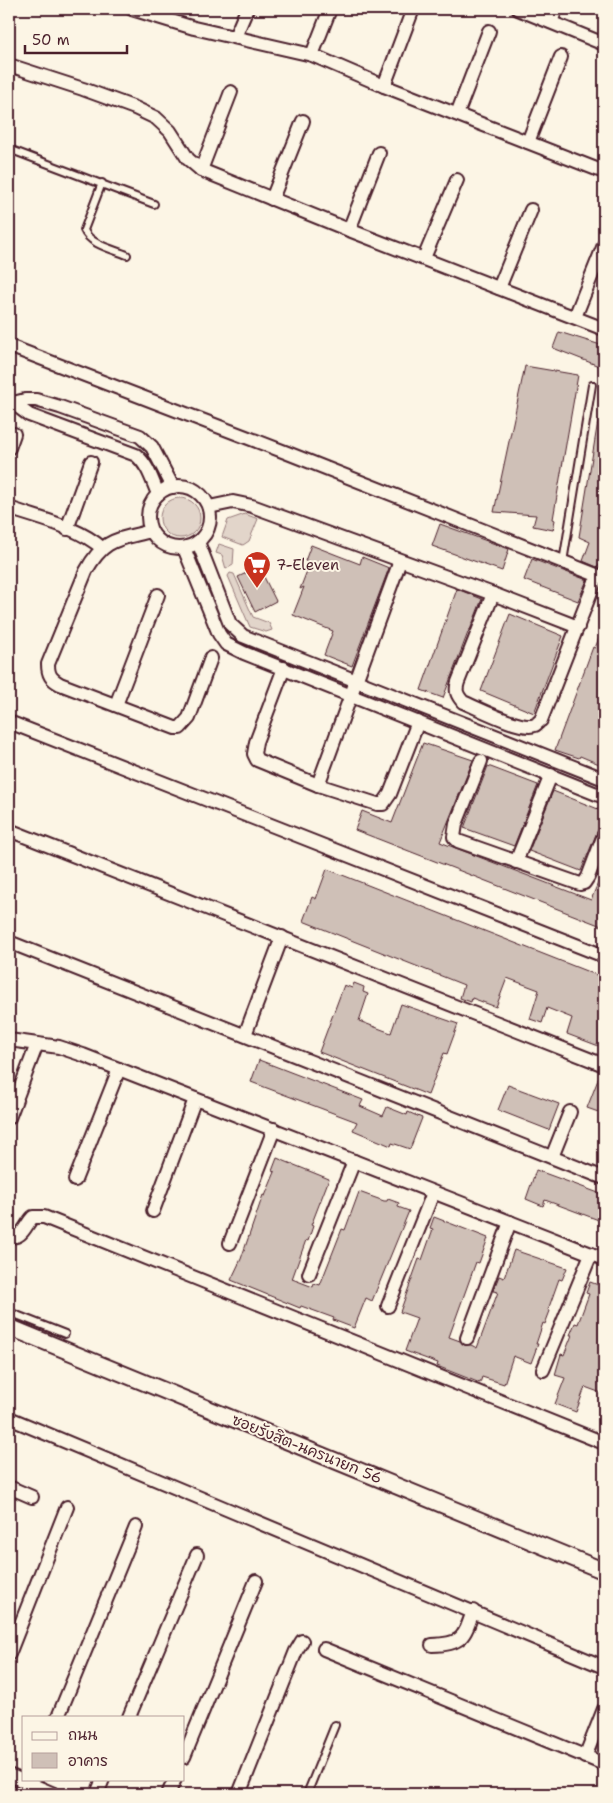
<svg xmlns="http://www.w3.org/2000/svg" width="613" height="1803" font-family="'Shantell Sans','Playpen Sans Thai',sans-serif">
	<style>
		.green { fill: #e2d5ca; stroke: #967a7a }
		.building { fill: #cfc0b7; stroke: #4a1f2b }
		.lines { fill: none; stroke-linecap: round; stroke-linejoin: round }
		.service-casing { stroke: #4a1f2b; stroke-width: 10 }
		.minor-casing { stroke: #4a1f2b; stroke-width: 16 }
		.tertiary-casing { stroke: #4a1f2b; stroke-width: 19 }
		.service { stroke: #fcf5e5; stroke-width: 6 }
		.minor { stroke: #fcf5e5; stroke-width: 12 }
		.tertiary { stroke: #fcf5e5; stroke-width: 15 }
		.labels { text-anchor: middle; stroke-width: 4; stroke-linejoin: round; paint-order: stroke }
		.poi-label { font-size: 15px; fill: #4a1f2b; stroke: #fcf5e5; text-anchor: start }
		.street-label { font-size: 15px; fill: #4a1f2b; stroke: #fcf5e5 }
	</style>
	<rect width="100%" height="100%" fill="#fcf5e5"/>
	<filter id="ink" filterUnits="userSpaceOnUse"><feTurbulence type="fractalNoise" baseFrequency=".02" numOctaves="2"/><feDisplacementMap in="SourceGraphic" scale="10" xChannelSelector="R" yChannelSelector="G"/><feConvolveMatrix kernelMatrix="1 2 1 2 8 2 1 2 1" color-interpolation-filters="sRGB"/></filter>
	<g filter="url(#ink)">
		<g class="green">
			<circle cx="180" cy="518" r="20"/>
			<path d="M245,514L258,519L249,541L243,545L222,537L228,520Z"/>
			<path d="M219,544L234,549L233,565L226,569L222,555L216,553Z"/>
			<path d="M230,573L234,574L253,617L269,623L272,630L266,632L250,627L228,576Z"/>
		</g>
		<g class="building">
			<path d="M559,332L604,346V368L553,348Z"/>
			<path d="M525,366L578,375L553,519L555,520L553,530L533,526L536,515L494,512Z"/>
			<path d="M598,421L604,422V567L598,565L597,567L583,561L590,542L579,537Z"/>
			<path d="M440,524L509,549L502,571L432,546Z"/>
			<path d="M311,545L360,564L362,557L389,568L352,666L324,655L333,631L293,615L304,587L300,589L310,563L305,561Z"/>
			<path d="M532,559L587,580L578,601L524,580Z"/>
			<path d="M259,567L276,601L255,612L238,577Z"/>
			<path d="M457,589L482,599L470,630H469L443,698L421,690Z"/>
			<path d="M510,614L563,636L534,713L481,691Z"/>
			<path d="M603,628H604V766L580,756L579,758L555,750L593,647L595,648Z"/>
			<path d="M423,743L473,760L440,842L591,900L600,878L597,877L604,857V927L355,830L362,811L392,823Z"/>
			<path d="M488,766L538,785L514,846L464,828Z"/>
			<path d="M553,791L603,811L599,823L604,824V827L599,828L597,832L581,871L529,851Z"/>
			<path d="M327,869L604,978V1048L567,1034L572,1018L547,1008L542,1023L530,1019L539,990L507,978L496,1007L472,998L471,1002L460,998L464,985L303,921L312,897L316,899Z"/>
			<path d="M354,983L364,987L363,992L368,994L359,1021L391,1033L401,1004L458,1024L447,1054L444,1053L428,1095L319,1052L344,985L352,988Z"/>
			<path d="M259,1060L363,1100L360,1106L383,1116L387,1107L407,1115L408,1112L422,1118L410,1149L392,1143L391,1146L353,1130L357,1122L251,1082Z"/>
			<path d="M601,1072L604,1073V1114L587,1108Z"/>
			<path d="M508,1085L559,1104L549,1130L498,1110Z"/>
			<path d="M277,1158L329,1179L312,1223L311,1225L313,1226L308,1241L306,1240L292,1279L313,1287L314,1283L320,1285L342,1229L345,1230L359,1192L384,1201H387L388,1199L399,1203L398,1207L409,1211L372,1301L366,1298L354,1328L333,1320L334,1318L301,1306L300,1308L231,1280L241,1259L263,1195L265,1196L275,1172L272,1171Z"/>
			<path d="M536,1170L604,1195V1222L545,1200L543,1206L526,1199Z"/>
			<path d="M434,1217L488,1238L479,1263L476,1262L449,1337L460,1341L464,1345H471L477,1348L498,1292L493,1291L499,1276L504,1278L514,1250L567,1268L562,1280L559,1279L548,1310L550,1311L545,1324L543,1323L536,1344H538L531,1363L513,1356L504,1384L482,1377L480,1383L437,1366L438,1363L405,1351L417,1318L400,1312L419,1259L422,1260L433,1229L430,1228Z"/>
			<path d="M590,1282L604,1287V1394L585,1387L576,1412L555,1404L565,1378L555,1375L561,1354L564,1355L572,1335H570L575,1323L578,1324L589,1294L586,1293Z"/>
		</g>
		<g class="lines">
			<defs>
				<g id="service">
					<path d="M9,149L154,204"/>
					<path d="M102,183L84,230C90,245 113,249 127,255"/>
					<path d="M563,562L592,385"/>
					<path d="M9,1312L65,1334"/>
					<path d="M307,1794L335,1725"/>
				</g>
				<g id="minor">
					<path d="M132,9L194,28L312,55L384,86L604,172"/>
					<path d="M518,9L604,44"/>
					<path d="M551,22L556,9"/>
					<path d="M235,37L247,9"/>
					<path d="M312,55L330,9"/>
					<path d="M9,65L83,89L135,108L156,118L170,131L188,159L201,170L349,230L604,329"/>
					<path d="M384,86L413,9"/>
					<path d="M457,114L489,31"/>
					<path d="M528,142L561,57"/>
					<path d="M201,170L231,92"/>
					<path d="M272,199L303,121"/>
					<path d="M349,230L379,153"/>
					<path d="M424,258L457,180"/>
					<path d="M499,288L531,210"/>
					<path d="M575,317L604,245"/>
					<path d="M9,346L285,452L604,578"/>
					<path d="M9,400L29,415L136,455C148,465 152,480 158,494"/>
					<path d="M13,403L25,400H36L60,407L140,436L152,447L173,487"/>
					<path d="M9,448L14,434"/>
					<circle cx="179" cy="517" r="31"/>
					<path d="M209,507L233,502L252,506L493,594L578,627"/>
					<path d="M9,508C39,519 77,526 102,548"/>
					<path d="M67,529L91,462"/>
					<path d="M151,531C117,540 104,538 86,571L48,664C48,675 51,679 60,684L175,728H180L189,718L211,658"/>
					<path d="M198,542L230,624L243,636L604,779"/>
					<path d="M184,548L219,634L226,644L244,653L604,797"/>
					<path d="M493,594L458,682C455,691 457,695 463,702C478,708 521,731 535,725C536,725 540,720 541,720L594,584"/>
					<path d="M284,668L256,742L254,754L257,760L318,785L377,804H383L390,794L418,722"/>
					<path d="M116,705L158,595"/>
					<path d="M9,722L604,956"/>
					<path d="M481,761L456,824L454,837L458,841L580,884L584,883L588,877L604,835"/>
					<path d="M318,785L400,561"/>
					<path d="M9,830L604,1065"/>
					<path d="M516,862L551,775"/>
					<path d="M9,942L604,1178"/>
					<path d="M245,1035L282,937"/>
					<path d="M9,1040L59,1047L83,1055L604,1259"/>
					<path d="M9,1118L37,1044"/>
					<path d="M552,1157L570,1112"/>
					<path d="M75,1180L119,1069"/>
					<path d="M153,1211L195,1099"/>
					<path d="M9,1236C23,1239 25,1225 33,1217H44L604,1443"/>
					<path d="M230,1243L274,1129"/>
					<path d="M309,1274L354,1161"/>
					<path d="M388,1306L433,1193"/>
					<path d="M467,1338L510,1222"/>
					<path d="M543,1370L591,1254"/>
					<path d="M9,1418L604,1667"/>
					<path d="M9,1487L32,1497"/>
					<path d="M432,1645C462,1644 464,1638 473,1611"/>
					<path d="M324,1649L604,1764"/>
					<path d="M9,1654L67,1507"/>
					<path d="M58,1717L136,1527"/>
					<path d="M129,1717L197,1555"/>
					<path d="M184,1757L256,1581"/>
					<path d="M585,1757L604,1709"/>
					<path d="M9,1775L54,1794"/>
					<path d="M97,1794L103,1779"/>
					<path d="M168,1794L175,1779"/>
					<path d="M239,1794L296,1651L302,1641"/>
				</g>
				<path id="tertiary" d="M9,1327L604,1571"/>
			</defs>
			<use href="#service" class="service-casing"/>
			<use href="#minor" class="minor-casing"/>
			<use href="#tertiary" class="tertiary-casing"/>
			<use href="#service" class="service"/>
			<use href="#minor" class="minor"/>
			<use href="#tertiary" class="tertiary"/>
		</g>
	</g>
	<defs>
		<symbol id="supermarket-pin" viewBox="-11 -11 22 30"><path d="M0 17L-7.5 6A9.5 9.5 0 1 1 7.5 6Z" fill="#c8321e" stroke="#fcf5e5"/><path d="M-6-5.5h2.5l.6 2H6L4.5 2H-2.5L-4.4-4H-6ZM-1.5 3.2a1.3 1.3 0 1 0 .1 0ZM3 3.2a1.3 1.3 0 1 0 .1 0Z" fill="#fff"/></symbol>
	</defs>
	<g fill-rule="evenodd">
		<use href="#supermarket-pin" x="241" y="549" width="32" height="43"/>
	</g>
	<g class="labels">
		<g class="poi-label">
			<text x="276" y="570">7-Eleven</text>
		</g>
		<g class="street-label">
			<text transform="translate(307 1449) rotate(22)" y="5">ซอยรังสิต-นครนายก 56</text>
		</g>
	</g>
	<rect width="613" height="1803" fill="none" stroke="#fcf5e5" stroke-width="30"/>
	<rect x="15" y="15" width="583" height="1773" fill="none" stroke="#4a1f2b" stroke-width="2" filter="url(#ink)"/>
	<rect x="22" y="1716" width="162" height="65" fill="#fcf5e5" stroke="#b59f9b"/>
	<rect x="32" y="1732" width="25" height="8" fill="#fcf5e5" stroke="#b59f9b"/>
	<text x="68" y="1740" font-size="15" fill="#4a1f2b">ถนน</text>
	<rect x="32" y="1753" width="25" height="15" fill="#cfc0b7" stroke="#b59f9b"/>
	<text x="68" y="1766" font-size="15" fill="#4a1f2b">อาคาร</text>
	<path d="M25 45v8h102v-8" fill="none" stroke="#4a1f2b" stroke-width="2.5"/>
	<text x="32" y="45" font-size="15" fill="#4a1f2b" stroke="#fcf5e5" stroke-width="4" paint-order="stroke">50 m</text>
</svg>
